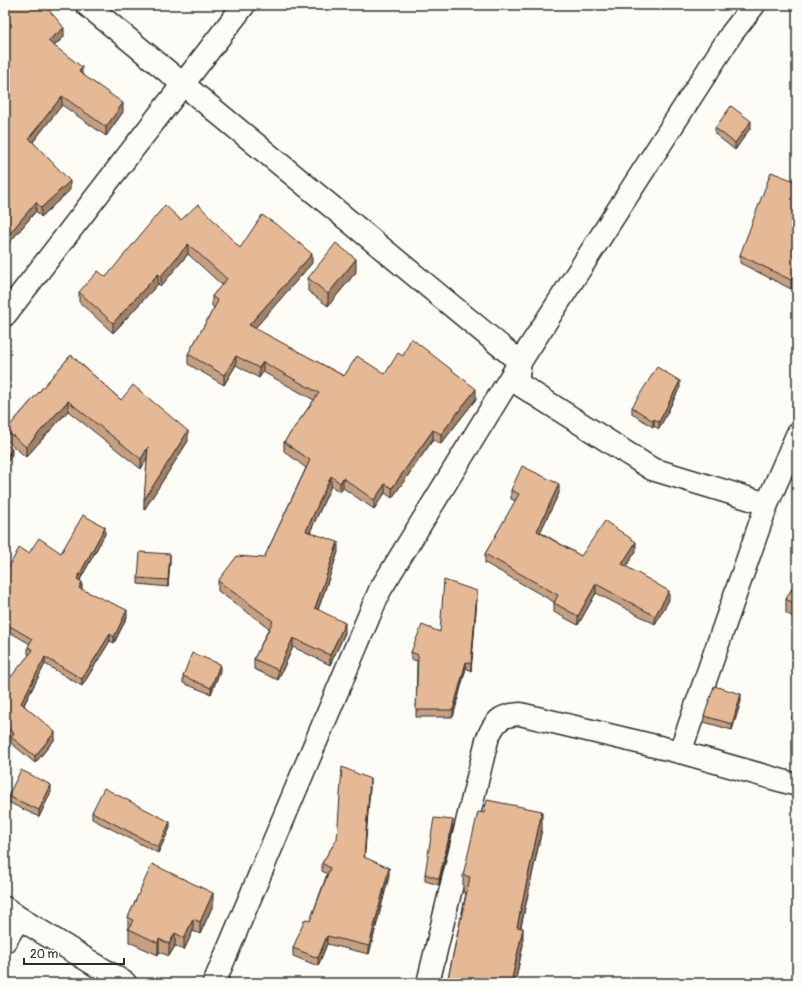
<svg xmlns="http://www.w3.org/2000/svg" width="802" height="988" font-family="Pangolin,sans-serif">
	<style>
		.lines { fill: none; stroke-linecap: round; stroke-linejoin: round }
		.street-casing { stroke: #2b2b2b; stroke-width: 25 }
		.street { stroke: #fdfcf7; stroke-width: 22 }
		.wall { fill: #c69f81; stroke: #2b2b2b }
		.shaded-wall { fill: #a18269; stroke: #2b2b2b }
		.building { fill: #e6b996; stroke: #2b2b2b }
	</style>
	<rect width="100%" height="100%" fill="#fdfcf7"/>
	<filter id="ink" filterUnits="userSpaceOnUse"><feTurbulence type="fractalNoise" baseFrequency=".025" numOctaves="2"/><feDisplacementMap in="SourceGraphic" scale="8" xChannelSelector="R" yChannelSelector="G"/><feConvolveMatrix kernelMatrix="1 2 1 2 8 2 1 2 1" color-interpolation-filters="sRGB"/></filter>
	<g filter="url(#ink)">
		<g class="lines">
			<defs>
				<g id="street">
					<path d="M87,5L520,362L517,383L652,469L767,504"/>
					<path d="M5,315L244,5"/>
					<path d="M680,752L767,504L797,435"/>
					<path d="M5,908L19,918L125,983"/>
					<path d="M5,941L19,918"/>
					<path d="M214,983L380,590L520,362L732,33L754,5"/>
					<path d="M428,983L487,740C494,722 500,715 520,714L680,752L797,785"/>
				</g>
			</defs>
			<use href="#street" class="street-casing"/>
			<use href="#street" class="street"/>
		</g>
		<g class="wall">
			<path d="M5,5L64,37L54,46L82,74L123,112L106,136L62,105L33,142L70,190L41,217L36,211L5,248V34L8,30L5,27Z"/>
			<path d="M751,127L735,150L715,134V128Z"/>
			<path d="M797,182V277L791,289L740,263V255Z"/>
			<path d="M181,220L240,248L312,263L254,329L344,376L385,374L476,399L441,444L433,440L392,498L385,493L374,509L343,488L340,492L331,486L310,532L338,552L318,610L345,633L330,665L293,647L278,680L254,669V659L269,628L218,591V581L264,558L306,468L284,451V442L314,400L263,372L259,378L236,365L224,385L188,364V354L214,308L212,306V296L222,285L188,254L161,286L158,284L113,333L79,302V292L106,277Z"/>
			<path d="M356,272L328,306L308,291V278Z"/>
			<path d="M71,355L121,400L188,441L144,510L147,458L141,469L68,411L26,457L6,440V430Z"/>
			<path d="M680,387L659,429L654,426L653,427L632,414V407Z"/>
			<path d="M511,490L559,493L540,532L581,556L636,551L626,567L669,600L655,624L596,593L578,625L554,612V602L485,563V554L516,501L511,499Z"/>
			<path d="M105,534L80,580L82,588L81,590L127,617L114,643L110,641L82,686L45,664L24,705L55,739L35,763L11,743V737L5,732V684L29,655L28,654V647L30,644L8,631V627L5,626V574L29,553H61Z"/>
			<path d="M170,561L168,587L138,584V578Z"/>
			<path d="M797,580V619L786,613V599Z"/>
			<path d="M477,598L471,671L466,668L453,717H416L417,661L411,659V652L440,632Z"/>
			<path d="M220,671L211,694L183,683V676Z"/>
			<path d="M741,701L732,730L704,722V716Z"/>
			<path d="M797,705V733L792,731V717Z"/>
			<path d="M370,787L364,858L389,876L369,954L327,944L318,966L293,956V948L310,921L327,874L322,871V863Z"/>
			<path d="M51,792L39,817L8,802V796Z"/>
			<path d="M92,812L170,828L158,853L92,819Z"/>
			<path d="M453,827L439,885L425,881V874Z"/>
			<path d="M542,829L521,927L523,945L515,983H447L466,893L463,892V875Z"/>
			<path d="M213,905L200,934L193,931L184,950L175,946L169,956L159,952L158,955L129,942V930L128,929V917Z"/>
		</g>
		<g class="shaded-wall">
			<path d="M64,28V37L48,50V41Z"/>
			<path d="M82,67V76L79,72Z"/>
			<path d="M62,96V105L29,147V138Z"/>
			<path d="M123,103V112L106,136V127Z"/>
			<path d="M751,121V127L735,150V143Z"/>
			<path d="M70,181V190L41,217V208Z"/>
			<path d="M36,202V211L5,248V239Z"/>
			<path d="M188,244V254L161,286V276Z"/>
			<path d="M312,254V263L249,335V325Z"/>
			<path d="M356,259V272L328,306V294Z"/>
			<path d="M797,269V277L791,289V280Z"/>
			<path d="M158,274V284L113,333V323Z"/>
			<path d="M236,356V365L224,385V375Z"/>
			<path d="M263,362V372L259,378V368Z"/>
			<path d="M680,381V387L659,429V422Z"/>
			<path d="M476,389V399L441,444V434Z"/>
			<path d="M68,401V411L26,457V447Z"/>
			<path d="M654,419V426L653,427V421Z"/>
			<path d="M433,430V440L392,498V488Z"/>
			<path d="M188,431V441L144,510V500Z"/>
			<path d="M148,447V457L141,469V459Z"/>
			<path d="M12,448V455L5,466V460Z"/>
			<path d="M331,476V486L306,541V531Z"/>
			<path d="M343,478V488L340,492V483Z"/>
			<path d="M385,484V493L374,509V500Z"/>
			<path d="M559,484V493L537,539V531Z"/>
			<path d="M105,527V534L77,585V579Z"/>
			<path d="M338,542V552L315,618V608Z"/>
			<path d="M636,542V551L622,573V564Z"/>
			<path d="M170,554V561L168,587V580Z"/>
			<path d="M82,582V588L79,595V588Z"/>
			<path d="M596,584V593L578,625V616Z"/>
			<path d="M477,591V598L471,671V664Z"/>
			<path d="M669,591V600L655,624V616Z"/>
			<path d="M127,610V617L114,643V637Z"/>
			<path d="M345,623V633L330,665V655Z"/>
			<path d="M110,634V641L82,686V679Z"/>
			<path d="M293,638V647L278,680V670Z"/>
			<path d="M45,657V664L21,710V703Z"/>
			<path d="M466,662V668L453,717V710Z"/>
			<path d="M220,664V671L211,694V688Z"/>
			<path d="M741,694V701L732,730V724Z"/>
			<path d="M55,732V739L35,763V756Z"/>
			<path d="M370,779V787L364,865V857Z"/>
			<path d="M51,785V792L39,817V810Z"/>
			<path d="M542,811V829L517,944V927Z"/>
			<path d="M453,820V827L439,885V879Z"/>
			<path d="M170,822V828L158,853V847Z"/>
			<path d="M389,868V876L369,954V946Z"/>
			<path d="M213,893V905L200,934V922Z"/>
			<path d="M193,919V931L184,950V938Z"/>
			<path d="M523,928V945L515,983H511Z"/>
			<path d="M175,933V946L169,956V944Z"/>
			<path d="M327,936V944L318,966V958Z"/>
			<path d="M159,939V952L158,955V943Z"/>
		</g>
		<g class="building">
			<path d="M5,5H44L56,18L64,28L48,41L82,67L79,72L123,103L106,127L62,96L29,138L70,181L41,208L36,202L5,239V34L12,25L5,18Z"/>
			<path d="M731,106L751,121L735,143L715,128Z"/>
			<path d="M771,172L797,182V269L791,280L740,255Z"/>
			<path d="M198,204L240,248L262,215L280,227L312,254L249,325L344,376L357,356L385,374L398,353L403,356L411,338L476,389L441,434L433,430L392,488L385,484L374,500L343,478L340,483L331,476L306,531L338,542L315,608L345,623L330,655L293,638L278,670L254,659L273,621L218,581L237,556L264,558L310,460L284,442L319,393L263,362L259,368L236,356L224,375L188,354L218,301L212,296L227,279L188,244L161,276L158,274L113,323L79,292L98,271L106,277L165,205L181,220Z"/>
			<path d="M336,243L356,259L328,294L308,278Z"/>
			<path d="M71,355L121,400L133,385L188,431L144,500L148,447L141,459L68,401L26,447L6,430Z"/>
			<path d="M657,367L680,381L659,422L654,419L653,421L632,407Z"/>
			<path d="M5,444L12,448L5,460Z"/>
			<path d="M522,466L559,484L537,531L581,556L605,521L636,542L622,564L669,591L655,616L596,584L578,616L554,603L558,595L485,554L519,494L511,490Z"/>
			<path d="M83,515L105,527L77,579L82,582L79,588L127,610L114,637L110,634L82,679L45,657L21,703L55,732L35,756L11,737L14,733L5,726V684L33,650L28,647L32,639L8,625L9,622L5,620V574L19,548L29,553L39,538L61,553Z"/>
			<path d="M140,552L170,554L168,580L138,578Z"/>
			<path d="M444,580L477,591L471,664L466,662L453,710H416L418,655L411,652L422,625L440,632Z"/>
			<path d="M797,580V605L786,599Z"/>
			<path d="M192,653L220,664L211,688L183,676Z"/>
			<path d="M714,686L741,694L732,724L704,716Z"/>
			<path d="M797,705V719L792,717Z"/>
			<path d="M342,767L370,779L364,857L389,868L369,946L327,936L318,958L293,948L305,919L310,921L330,868L322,863L337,839Z"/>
			<path d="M21,770L51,785L39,810L8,796Z"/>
			<path d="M104,788L170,822L158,847L92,812Z"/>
			<path d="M487,800L542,811L517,927L523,928L511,983H447L470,877L463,875L478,812L484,813Z"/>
			<path d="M434,818L453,820L439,879L425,874Z"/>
			<path d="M152,864L213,893L200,922L193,919L184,938L175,933L169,944L159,939L158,943L129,929L133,920L128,917Z"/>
		</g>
	</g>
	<rect width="802" height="988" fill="none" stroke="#fdfcf7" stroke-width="20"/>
	<rect x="10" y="10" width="782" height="968" fill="none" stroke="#2b2b2b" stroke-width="1.5" filter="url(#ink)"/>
	<path d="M24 958v6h100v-6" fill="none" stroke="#2b2b2b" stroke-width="2"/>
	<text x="30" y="958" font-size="12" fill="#2b2b2b" stroke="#fdfcf7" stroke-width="3" paint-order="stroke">20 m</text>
</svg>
